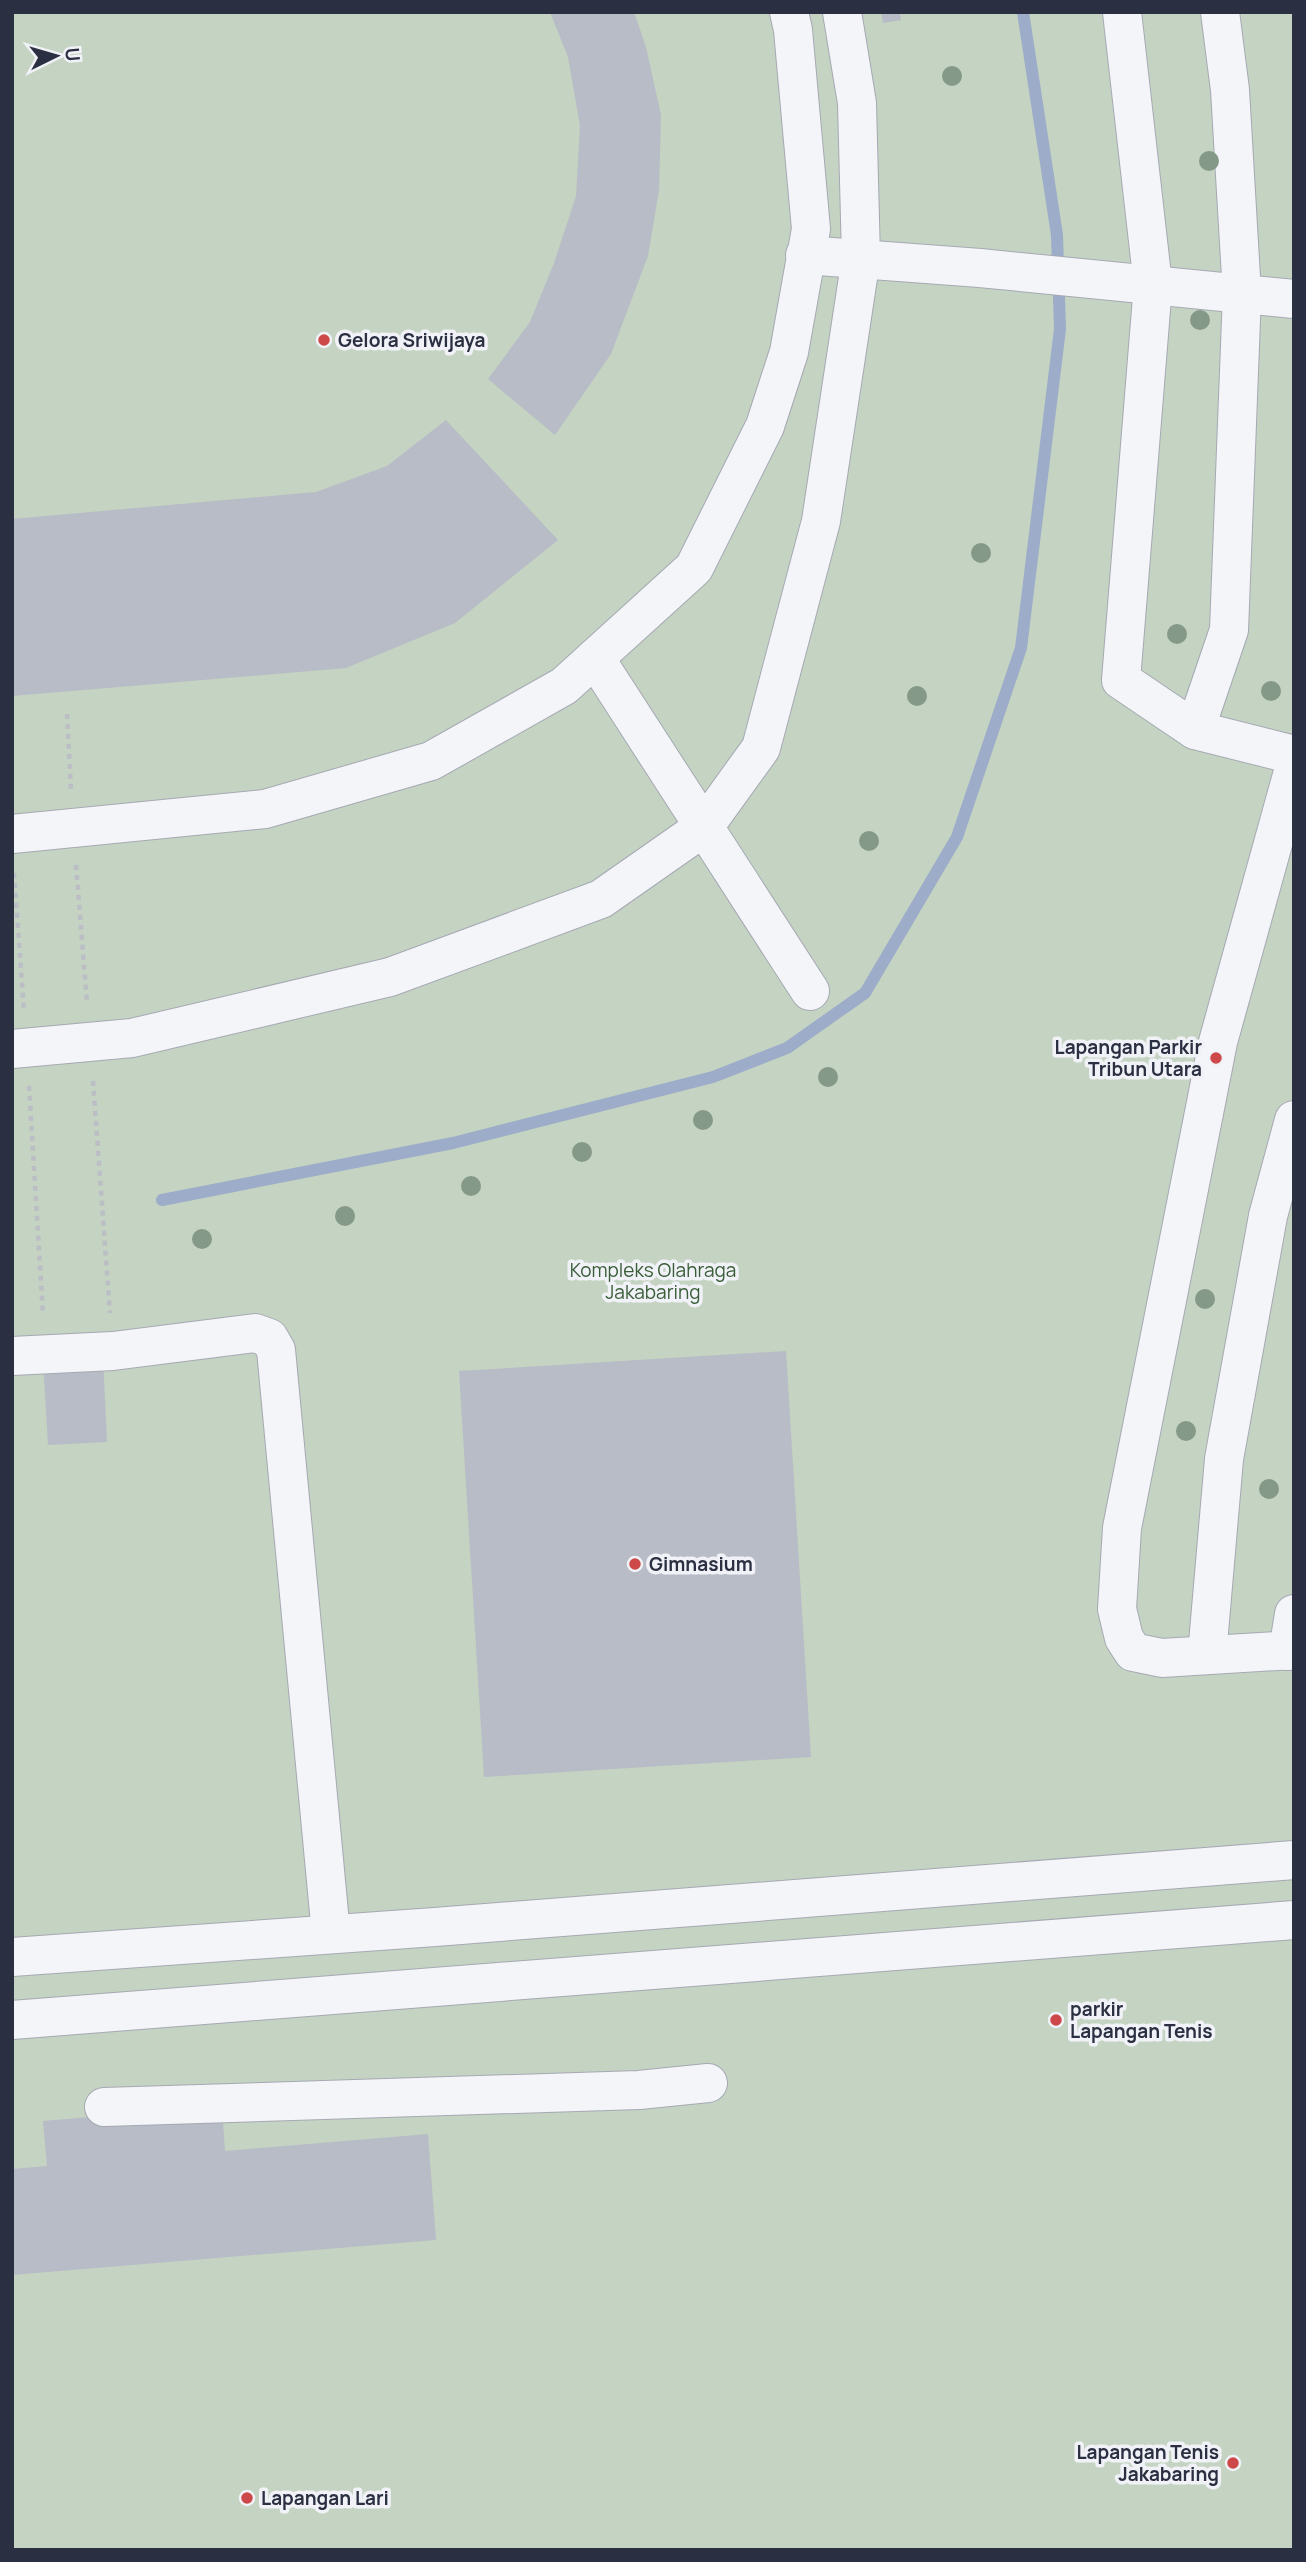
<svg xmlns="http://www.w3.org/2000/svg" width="1306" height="2562" font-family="Manrope,sans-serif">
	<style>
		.green { fill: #c4d3c2 }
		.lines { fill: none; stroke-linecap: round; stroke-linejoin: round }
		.stream { stroke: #9dacc9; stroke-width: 12 }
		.building { fill: #b8bcc6 }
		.minor-casing { stroke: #a6a9b4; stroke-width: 40 }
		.path { stroke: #bbbec5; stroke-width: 4.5; stroke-dasharray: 5 5; stroke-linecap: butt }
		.minor { stroke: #f4f5f8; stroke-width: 38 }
		.tree { fill: #859988 }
		.poi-dot { fill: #cd4849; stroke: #f1f2f7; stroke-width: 2.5 }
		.labels { text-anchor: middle; stroke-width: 7; stroke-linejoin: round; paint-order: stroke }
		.poi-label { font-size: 19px; font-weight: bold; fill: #2a2f41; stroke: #f1f2f7; text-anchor: start }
		.park-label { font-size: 19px; fill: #395d37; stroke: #f1f2f7 }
	</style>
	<rect width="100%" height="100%" fill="#e1e3ea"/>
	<rect class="green" x="12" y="12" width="1282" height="2538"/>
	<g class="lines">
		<path class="stream" d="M162,1200L453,1143L713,1077L787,1048L865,993L957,837L1021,648L1060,329L1057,235L1023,12"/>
	</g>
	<g class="building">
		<path d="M550,12H634L646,47L661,115L659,190L648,256L611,354L555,435L488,379L530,322L554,263L576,196L580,126L568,57Z"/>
		<path d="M881,12H900L901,20L883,23Z"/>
		<path d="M446,420L558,540L455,623L346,668L12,696V519L316,492L387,466Z"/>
		<path d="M786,1351L811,1757L484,1777L459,1371Z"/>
		<path d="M103,1358L107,1442L48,1445L43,1361Z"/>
		<path d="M222,2106L225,2151L428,2134L436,2240L12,2275V2169L47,2166L43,2121Z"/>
	</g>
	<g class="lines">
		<defs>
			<g id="minor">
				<path d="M1122,12L1153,285L1121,680L1195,730L1294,755"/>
				<path d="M805,255L980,268L1294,299"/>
				<path d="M595,658L810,991"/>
				<path d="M1195,730L1229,630L1242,294L1230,90L1220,12"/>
				<path d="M1294,768L1218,1042L1122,1528L1117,1609L1124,1638L1133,1652L1162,1658L1294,1650"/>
				<path d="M12,834L265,809L431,761L564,686L694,568L765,426L789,352L811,229L793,30L789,12"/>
				<path d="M12,1049L132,1038L390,977L601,899L704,827L761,748L821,521L861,258L857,103L842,12"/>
				<path d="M12,1356L113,1351L255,1333L269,1338L276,1350L331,1934"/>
				<path d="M1288,1651L1294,1614"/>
				<path d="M1207,1655L1224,1459L1268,1216L1294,1120"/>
				<path d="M12,1957L435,1927L1294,1860"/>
				<path d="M12,2020L1294,1920"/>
				<path d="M104,2107L639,2090L708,2083"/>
			</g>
		</defs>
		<use href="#minor" class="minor-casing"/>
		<g class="path">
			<path d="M67,714L71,790"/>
			<path d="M76,865L87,1003"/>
			<path d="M14,873L24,1011"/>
			<path d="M93,1081L110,1313"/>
			<path d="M29,1086L43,1315"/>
		</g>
		<use href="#minor" class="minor"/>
	</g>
	<g class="tree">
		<circle cx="952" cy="76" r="10"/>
		<circle cx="1209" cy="161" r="10"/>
		<circle cx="1200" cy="320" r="10"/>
		<circle cx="981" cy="553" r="10"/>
		<circle cx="1177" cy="634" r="10"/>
		<circle cx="1271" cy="691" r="10"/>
		<circle cx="917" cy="696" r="10"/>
		<circle cx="869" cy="841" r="10"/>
		<circle cx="828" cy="1077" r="10"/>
		<circle cx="703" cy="1120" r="10"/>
		<circle cx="582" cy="1152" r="10"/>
		<circle cx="471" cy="1186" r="10"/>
		<circle cx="345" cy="1216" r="10"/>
		<circle cx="202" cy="1239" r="10"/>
		<circle cx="1205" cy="1299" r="10"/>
		<circle cx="1186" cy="1431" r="10"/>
		<circle cx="1269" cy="1489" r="10"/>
	</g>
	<g class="poi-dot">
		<circle cx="324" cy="340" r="7"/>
		<circle cx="1216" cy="1058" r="7"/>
		<circle cx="635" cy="1564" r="7"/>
		<circle cx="1056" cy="2020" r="7"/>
		<circle cx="1233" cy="2463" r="7"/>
		<circle cx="247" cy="2498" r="7"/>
	</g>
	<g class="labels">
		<g class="poi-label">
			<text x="338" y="347">Gelora Sriwijaya</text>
			<text x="1202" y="1054" text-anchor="end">Lapangan Parkir<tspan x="1202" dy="22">Tribun Utara</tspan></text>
			<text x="649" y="1571">Gimnasium</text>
			<text x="1070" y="2016">parkir<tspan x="1070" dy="22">Lapangan Tenis</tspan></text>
			<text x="1219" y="2459" text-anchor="end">Lapangan Tenis<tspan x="1219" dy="22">Jakabaring</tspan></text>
			<text x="261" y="2505">Lapangan Lari</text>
		</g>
		<g class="park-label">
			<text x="653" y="1277">Kompleks Olahraga<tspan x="653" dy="22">Jakabaring</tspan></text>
		</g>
	</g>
	<rect width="1306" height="2562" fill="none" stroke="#2a2f41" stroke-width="28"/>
	<g transform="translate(56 56) rotate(85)" stroke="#f1f2f7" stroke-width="5" paint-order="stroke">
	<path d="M0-5L12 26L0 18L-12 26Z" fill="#2a2f41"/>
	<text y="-10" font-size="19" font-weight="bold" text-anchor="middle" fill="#2a2f41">U</text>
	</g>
</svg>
